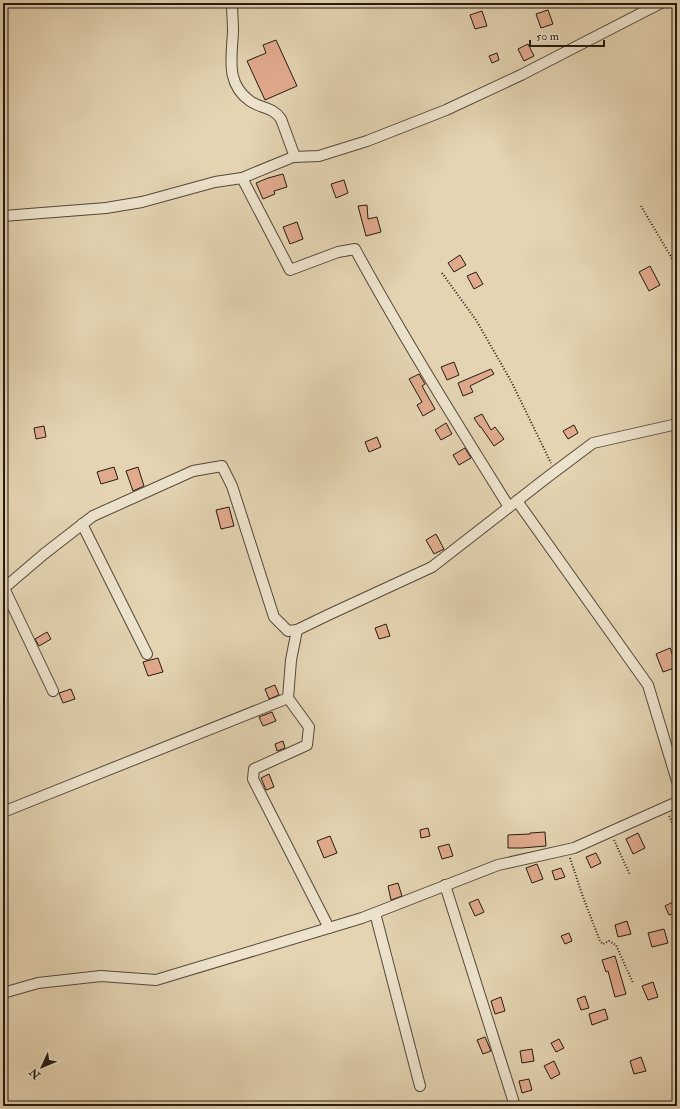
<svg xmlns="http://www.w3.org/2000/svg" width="680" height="1109" font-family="'IM FELL Double Pica',serif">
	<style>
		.building { fill: #e1aa8d; stroke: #241a11 }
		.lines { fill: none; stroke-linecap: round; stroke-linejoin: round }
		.minor-casing { stroke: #544839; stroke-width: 12 }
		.path { stroke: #241a11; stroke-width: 2; stroke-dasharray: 1 2; stroke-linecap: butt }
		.minor { stroke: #ede3cd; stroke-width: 10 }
	</style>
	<rect width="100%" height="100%" fill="#e4d4b2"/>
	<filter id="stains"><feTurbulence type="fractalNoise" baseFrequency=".005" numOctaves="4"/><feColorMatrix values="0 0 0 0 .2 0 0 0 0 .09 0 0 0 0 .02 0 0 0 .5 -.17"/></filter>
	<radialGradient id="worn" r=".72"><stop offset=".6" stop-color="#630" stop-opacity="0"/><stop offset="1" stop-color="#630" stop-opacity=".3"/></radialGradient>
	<g class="building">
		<path d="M548,10L553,24L541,28L536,14Z"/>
		<path d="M482,11L487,26L475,29L470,15Z"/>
		<path d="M276,40L297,86L265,100L247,61L266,53L263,45Z"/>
		<path d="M528,44L534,56L524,61L518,49Z"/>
		<path d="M497,53L499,60L492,63L489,56Z"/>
		<path d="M283,174L287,187L274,191L275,194L263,199L256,183L268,178Z"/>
		<path d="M344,180L348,193L336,198L331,184Z"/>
		<path d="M367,205L368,219L377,217L381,232L366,236L358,206Z"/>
		<path d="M297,222L303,239L290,244L283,227Z"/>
		<path d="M460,255L466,265L454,272L448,263Z"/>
		<path d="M650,266L660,285L649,291L639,272Z"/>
		<path d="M476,272L483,284L474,289L467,276Z"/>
		<path d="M454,362L459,375L447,380L441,367Z"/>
		<path d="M491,369L494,374L470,386L473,392L463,396L458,383Z"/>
		<path d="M419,374L425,384L422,386L435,409L423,416L417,405L422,402L409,379Z"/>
		<path d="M482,414L491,430L495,427L504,439L494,446L481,427H480L474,418Z"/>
		<path d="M446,423L452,434L441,440L435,430Z"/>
		<path d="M574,425L578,433L568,439L563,431Z"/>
		<path d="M44,426L46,437L36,439L34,428Z"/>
		<path d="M377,437L381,447L369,452L365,442Z"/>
		<path d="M465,448L471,458L459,465L453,455Z"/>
		<path d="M114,467L118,479L101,484L97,472Z"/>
		<path d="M138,467L144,486L133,491L126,471Z"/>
		<path d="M229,507L234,526L221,529L216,510Z"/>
		<path d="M436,534L444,549L434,554L426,540Z"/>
		<path d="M386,624L390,636L379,639L375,628Z"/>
		<path d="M47,632L51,639L39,646L35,639Z"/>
		<path d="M670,648L677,667L663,672L656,654Z"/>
		<path d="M158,658L163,672L148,676L143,662Z"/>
		<path d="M275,685L279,695L269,699L265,689Z"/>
		<path d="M71,689L75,699L63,703L59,693Z"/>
		<path d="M272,712L276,721L263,726L259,717Z"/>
		<path d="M283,741L285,748L277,751L275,744Z"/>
		<path d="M269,774L274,787L266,790L261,778Z"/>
		<path d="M428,828L430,836L421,838L420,830Z"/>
		<path d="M545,832L546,846L522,848H508V835L530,834V833Z"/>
		<path d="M638,833L645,848L633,854L626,839Z"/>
		<path d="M330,836L337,853L324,858L317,841Z"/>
		<path d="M449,844L453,856L442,859L438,847Z"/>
		<path d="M596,853L601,863L591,868L586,857Z"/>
		<path d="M537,864L543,879L532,883L526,868Z"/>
		<path d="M561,868L565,877L555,880L552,871Z"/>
		<path d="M398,883L402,896L391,900L388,886Z"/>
		<path d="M478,899L484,912L475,916L469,903Z"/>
		<path d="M677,900V912L669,915L665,906Z"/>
		<path d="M627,921L631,934L618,937L615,925Z"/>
		<path d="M664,929L668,943L652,947L648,933Z"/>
		<path d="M569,933L572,941L565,944L561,936Z"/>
		<path d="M615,956L626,994L615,997L608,971L606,972L602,960Z"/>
		<path d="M653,982L658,997L648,1000L642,986Z"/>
		<path d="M585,996L589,1008L581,1010L577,999Z"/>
		<path d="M501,997L505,1011L495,1014L491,1001Z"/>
		<path d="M605,1009L608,1019L592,1025L589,1014Z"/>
		<path d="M485,1037L491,1051L483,1054L477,1040Z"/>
		<path d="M559,1039L564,1048L556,1052L551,1043Z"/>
		<path d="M532,1049L534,1061L522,1063L520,1051Z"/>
		<path d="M641,1057L646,1071L634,1074L630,1061Z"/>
		<path d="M554,1061L560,1074L551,1079L544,1066Z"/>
		<path d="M529,1079L532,1090L522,1093L519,1081Z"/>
	</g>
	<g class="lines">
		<defs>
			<g id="minor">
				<path d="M232,3C232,12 233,22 233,31C232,57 225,83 250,101C261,109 272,106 281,119L295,157"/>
				<path d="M242,178L290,270L338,252L355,249C403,337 456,422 509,507"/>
				<path d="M3,216L106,208L142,202L215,182L242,178L293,157L319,156L367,141L446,110L521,75L661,3"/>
				<path d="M517,501L648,685L677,781"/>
				<path d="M82,524L147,654"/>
				<path d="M4,588L53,691"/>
				<path d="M3,589L44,554L93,516L193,471L222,466L232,486L274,617L288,631L297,630L328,615L432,567L549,476L593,443L677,424"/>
				<path d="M297,630L291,660L288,698L309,727L307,745L254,769L253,779L329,928"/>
				<path d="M3,812L288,698"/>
				<path d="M445,885L515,1106"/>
				<path d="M375,913L420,1086"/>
				<path d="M3,993L38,983L101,976L156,980L362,918L498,865L574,848L677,802"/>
			</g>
		</defs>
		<use href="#minor" class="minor-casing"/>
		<g class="path">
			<path d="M641,206L677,267"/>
			<path d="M442,273L476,320L511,381L551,463"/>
			<path d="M669,816L677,833"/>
			<path d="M614,840L630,875"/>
			<path d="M570,858L583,897L600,941L603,944L609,941L616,945L633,983"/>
		</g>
		<use href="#minor" class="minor"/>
	</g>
	<rect width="680" height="1109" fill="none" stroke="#e4d4b2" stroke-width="16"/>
	<rect x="4" y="4" width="672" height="1101" fill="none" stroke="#241a11" stroke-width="2"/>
	<rect x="8" y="8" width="664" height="1093" fill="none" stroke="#241a11"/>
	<g transform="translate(42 1067) rotate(226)" stroke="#ede3cd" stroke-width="3" paint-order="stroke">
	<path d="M0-3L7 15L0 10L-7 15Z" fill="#241a11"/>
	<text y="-6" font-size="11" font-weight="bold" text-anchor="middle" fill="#241a11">N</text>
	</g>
	<path d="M530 40v6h74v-6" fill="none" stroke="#241a11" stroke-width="2"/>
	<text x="536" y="40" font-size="12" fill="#241a11" stroke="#ede3cd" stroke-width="3" paint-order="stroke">50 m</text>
	<rect width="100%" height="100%" filter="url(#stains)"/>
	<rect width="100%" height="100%" fill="url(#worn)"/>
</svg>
